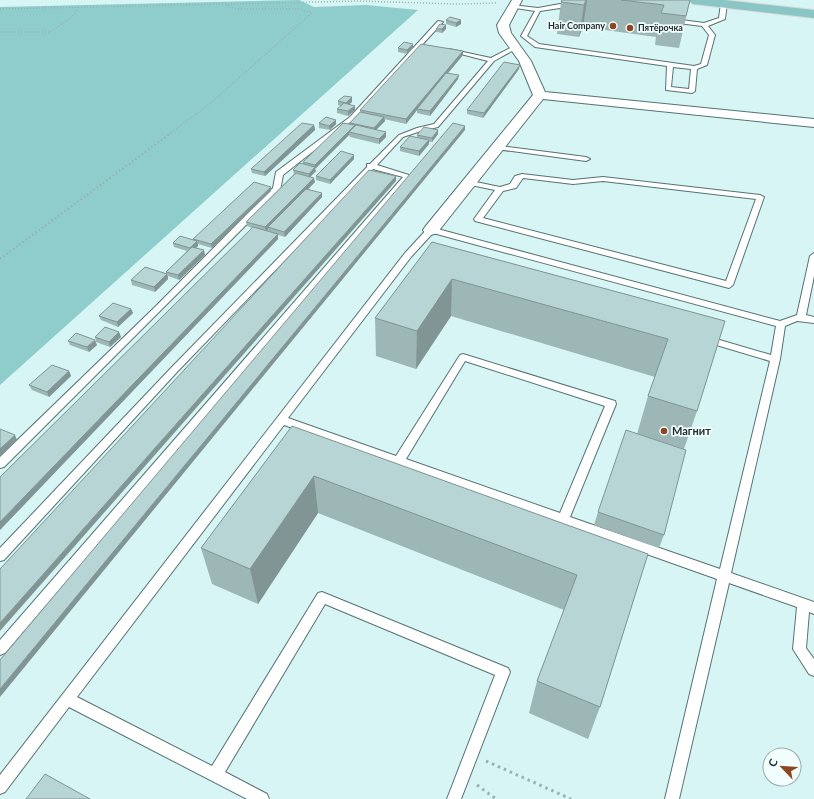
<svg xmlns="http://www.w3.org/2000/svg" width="814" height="799" font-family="Lato,sans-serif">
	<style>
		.green { fill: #8fcdcd }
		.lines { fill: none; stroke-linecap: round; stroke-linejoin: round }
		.lane-casing { stroke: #577272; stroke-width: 2 }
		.street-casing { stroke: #577272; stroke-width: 2 }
		.primary-casing { stroke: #d7d9d9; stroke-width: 2 }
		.path-far2 { stroke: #99b0b0; stroke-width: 1.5; stroke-dasharray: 1 2; stroke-linecap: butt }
		.path-far1 { stroke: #99b0b0; stroke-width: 2; stroke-dasharray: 1.5 2.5; stroke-linecap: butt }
		.path { stroke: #99b0b0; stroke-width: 3; stroke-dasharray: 2.5 4; stroke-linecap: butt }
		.lane { fill: #fff; fill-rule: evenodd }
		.street { fill: #fff; fill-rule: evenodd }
		.primary { fill: #8ac6c6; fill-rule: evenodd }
		.wall { fill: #9db7b6 }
		.shaded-wall { fill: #809594 }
		.building { fill: #b7d5d4; stroke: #809594 }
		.poi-dot { fill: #8d4622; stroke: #f2fefe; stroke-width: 1.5 }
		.labels { text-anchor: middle; stroke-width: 3.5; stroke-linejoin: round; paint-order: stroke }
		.far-poi-label { font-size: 9px; font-weight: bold; fill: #222d2d; stroke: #f2fefe; text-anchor: end }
		.poi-label { font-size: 11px; font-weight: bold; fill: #222d2d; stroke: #f2fefe; text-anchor: start }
	</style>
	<rect width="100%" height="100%" fill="#d7f5f5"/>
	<path class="green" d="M299,0L314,7L366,5L418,10L0,385V7Z"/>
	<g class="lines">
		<defs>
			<g id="lane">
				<path d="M724,1L727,3L725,19L708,26L715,35L707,65L697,69L695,91L692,93L666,90L667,66L535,47L521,36L535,11L509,7L512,5L538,8L560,4L704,23L719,18L721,3ZM560,8L702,26L709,35L701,64L694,66L539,44L527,36L540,11ZM673,67L691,69L689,89L671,87Z"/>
				<path d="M438,21L443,22L354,119L283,175L280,191L4,467L0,468V457L156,306L273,188L276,172L350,117Z"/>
				<path d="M514,46L519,47L494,61L438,127L421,131L403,137L377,165L412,176L5,653L0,655V640L403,177L373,169L177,372L4,560L0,561V548L171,368L367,167V164H370L399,135L417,128L434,124L488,61L449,51V49L491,58Z"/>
				<path d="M493,145L586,157L590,159L586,161L496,149L492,147Z"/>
				<path d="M522,174L573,180L603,177L760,195L764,197L733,285L729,288L475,221L474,219L495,190L466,184V180L500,187L510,184L515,176ZM523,178L573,184L603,181L756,199L726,281L483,218L503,191L516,188Z"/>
				<path d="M428,228H434L780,321L797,315L810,256L814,253V276L806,315L814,317V323L797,321L785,326L780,359L731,573L814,602V614L809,612L806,648L814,659V676L809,674L793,649L797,607L729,583L679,799H665L717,579L284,425L77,697L212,766L318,593L322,592L508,668L510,672L461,799H447L495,675L325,604L225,772L267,794L269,799H247L69,707L5,792L0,794V775L405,253ZM433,233L776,326L771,355L706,336L701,339L703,341L770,361L720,569L570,517L616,404L615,401L463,354L460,355L396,456L288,418L411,257ZM465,361L605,406L560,513L406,459Z"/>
			</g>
			<path id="street" d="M512,0H522L509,25L511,33L531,61L545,92L814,119V127L543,99L437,233L431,235L425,233L423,230L425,227L533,95L519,61L499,33L497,25Z"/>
			<path id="primary" d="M687,0H724L814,10V18L693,4Z"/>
		</defs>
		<use href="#lane" class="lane-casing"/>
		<use href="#street" class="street-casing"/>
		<use href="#primary" class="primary-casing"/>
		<g class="path-far2">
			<path d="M0,9L359,1L457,4L497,3"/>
			<path d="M0,32H50L72,17L78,8"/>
			<path d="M169,134L212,102L312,13L298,9H237L225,5"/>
		</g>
		<path class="path-far1" d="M0,259L171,133"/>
		<g class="path">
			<path d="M486,761L571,799"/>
			<path d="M477,785L496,799"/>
		</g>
		<use href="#lane" class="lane"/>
		<use href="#street" class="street"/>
		<use href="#primary" class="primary"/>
	</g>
	<g class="wall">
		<path d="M562,0H690L679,48L655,45L656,37L583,27L579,37L557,34L561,2Z"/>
		<path d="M446,20H461V24L456,27L446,24Z"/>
		<path d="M436,29H446L442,33L436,32Z"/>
		<path d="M398,48H413L407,54L398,52Z"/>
		<path d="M463,51V55L448,73L458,79L430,116L417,113V110L406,124L384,119L385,121L376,130L386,132V137L379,144L350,137L349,135L315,169L316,171L310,177L315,182L308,189L322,197L285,237L278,235V239L0,530V477L252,228L247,226L246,222L294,174L293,170L303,164V162L350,124V123L360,112V110Z"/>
		<path d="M519,69L483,118L467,114V110Z"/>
		<path d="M352,97V102L349,104L355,110L348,116L337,113V109L341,106L338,105V101Z"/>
		<path d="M336,120V124L330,130L319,128V123Z"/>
		<path d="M314,125L315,130L265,176L252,173L251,169Z"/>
		<path d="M438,134L432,142H429V144L419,156L400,151V147L417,137V135Z"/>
		<path d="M354,155V159L330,184L316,180V176Z"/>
		<path d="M271,191L212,248L198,244V246L196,248L205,255L179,280L168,276V279L155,292L132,285L131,280L166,274V272L187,251L174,247L173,243L194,240L193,239Z"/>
		<path d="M432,242L725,321L697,411L684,449L637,434L648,396L655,377L451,316L416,369L376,356L375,318Z"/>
		<path d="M131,309L133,313L118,327L101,320L99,316Z"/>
		<path d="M119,332L121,337L110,347L96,342L95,337Z"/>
		<path d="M68,341L97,345L89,352L70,345Z"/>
		<path d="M69,371L71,376L49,397L32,390L29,385Z"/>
		<path d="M292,426L648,554L600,707L588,739L529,713L537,681L564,610L318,513L258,604L212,584L201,548Z"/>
		<path d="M598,512L664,535L659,548L594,525Z"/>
	</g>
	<g class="shaded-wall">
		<path d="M586,0H587L583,27L579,37L584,5Z"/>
		<path d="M461,20V24L456,27V23Z"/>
		<path d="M446,25V29L442,33V29Z"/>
		<path d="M413,44V48L407,54V50Z"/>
		<path d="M463,51V55L418,109H417V110L406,124V119Z"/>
		<path d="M520,65L519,69L483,118L484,113Z"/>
		<path d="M459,75L458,79L430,116V111Z"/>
		<path d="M352,97V102L346,107V103Z"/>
		<path d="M355,106V110L348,116V111Z"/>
		<path d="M384,117L385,121L374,132V128Z"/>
		<path d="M336,120V124L330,130L329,126Z"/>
		<path d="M314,125L315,130L265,176L264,172Z"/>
		<path d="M355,125V130L349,132V135L315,169L316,171L309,178V174L315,167V165Z"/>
		<path d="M465,126V130L0,697V689Z"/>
		<path d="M438,130V134L432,142V138Z"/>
		<path d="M386,132V137L379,144V139Z"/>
		<path d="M429,140V144L419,156V151Z"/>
		<path d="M354,155V159L330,184V180Z"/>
		<path d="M396,176V181L0,631V623Z"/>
		<path d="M314,178L315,182L270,228L268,227V229L266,232L265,227Z"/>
		<path d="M271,187V191L212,248L211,244Z"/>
		<path d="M322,193V197L285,237L284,232Z"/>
		<path d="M278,234V239L0,530V522Z"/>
		<path d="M197,241L198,246L191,252L190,248Z"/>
		<path d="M204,250L205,255L179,280L178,275Z"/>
		<path d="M167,274L168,279L155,292L154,287Z"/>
		<path d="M452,279L451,316L416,369L417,331Z"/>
		<path d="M131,309L133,313L118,327L117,322Z"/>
		<path d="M119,332L121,337L110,347L109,342Z"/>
		<path d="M95,340L97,345L89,352L87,347Z"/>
		<path d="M69,371L71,376L49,397L47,392Z"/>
		<path d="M15,435L17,440L0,456V449Z"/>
		<path d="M314,476L318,513L258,604L250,569Z"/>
	</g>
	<g class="building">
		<path d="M562,0H586L584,5L561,2Z"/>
		<path d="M621,0H690L686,16L661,13L664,5Z"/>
		<path d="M450,17L461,20L456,23L446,20Z"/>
		<path d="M440,24L446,25L442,29H436Z"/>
		<path d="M404,42L413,44L407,50L398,48Z"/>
		<path d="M421,44L463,51L406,119L360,110Z"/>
		<path d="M504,62L520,65L484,113L467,110Z"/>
		<path d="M446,73L459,75L430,111L417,109Z"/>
		<path d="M344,96L352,97L346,103L338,101Z"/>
		<path d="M344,103L355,106L348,111L337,109Z"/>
		<path d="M360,112L384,117L374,128L350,123Z"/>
		<path d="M326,117L336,120L329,126L319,123Z"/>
		<path d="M302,123L314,125L264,172L251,169Z"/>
		<path d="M343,123L355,125L315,165L303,162Z"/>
		<path d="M453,123L465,126L0,689V660Z"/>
		<path d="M356,125L386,132L379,139L349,132Z"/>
		<path d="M424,127L438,130L432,138L417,135Z"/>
		<path d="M410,136L429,140L419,151L400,147Z"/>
		<path d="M341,151L354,155L330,180L316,176Z"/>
		<path d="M300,163L315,167L309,174L293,170Z"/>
		<path d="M369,170L396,176L0,623V569Z"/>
		<path d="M296,173L314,178L265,227L246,222Z"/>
		<path d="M254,182L271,187L211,244L193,239Z"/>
		<path d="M306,189L322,193L284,232L268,227Z"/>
		<path d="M253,227L278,234L0,522V477Z"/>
		<path d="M180,236L197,241L190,248L173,243Z"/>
		<path d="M432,242L725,321L697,411L648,396L668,339L452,279L417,331L375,318Z"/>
		<path d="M192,247L204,250L178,275L166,272Z"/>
		<path d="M145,267L167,274L154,287L131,280Z"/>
		<path d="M113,303L131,309L117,322L99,316Z"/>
		<path d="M105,327L119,332L109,342L95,337Z"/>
		<path d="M76,333L95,340L87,347L68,341Z"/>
		<path d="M52,365L69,371L47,392L29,385Z"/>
		<path d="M292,426L648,554L600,707L537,681L577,575L314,476L250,569L201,548Z"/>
		<path d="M0,429L15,435L0,449Z"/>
		<path d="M626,430L686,450L664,535L598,512Z"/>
		<path d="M45,774L90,799H26Z"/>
	</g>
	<g class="poi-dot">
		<circle cx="613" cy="26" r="4"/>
		<circle cx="630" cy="28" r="4"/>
		<circle cx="664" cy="431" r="4"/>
	</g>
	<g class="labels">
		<g class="far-poi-label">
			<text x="605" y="29">Hair Company</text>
			<text x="638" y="31" text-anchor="start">Пятёрочка</text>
		</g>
		<g class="poi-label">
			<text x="672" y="435">Магнит</text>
		</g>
	</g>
	<g transform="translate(782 767) rotate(295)"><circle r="19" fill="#f2fefe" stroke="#9faaaa"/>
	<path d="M0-3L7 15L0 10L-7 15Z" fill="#8d4622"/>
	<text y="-6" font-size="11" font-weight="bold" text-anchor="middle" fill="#222d2d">С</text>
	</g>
</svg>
